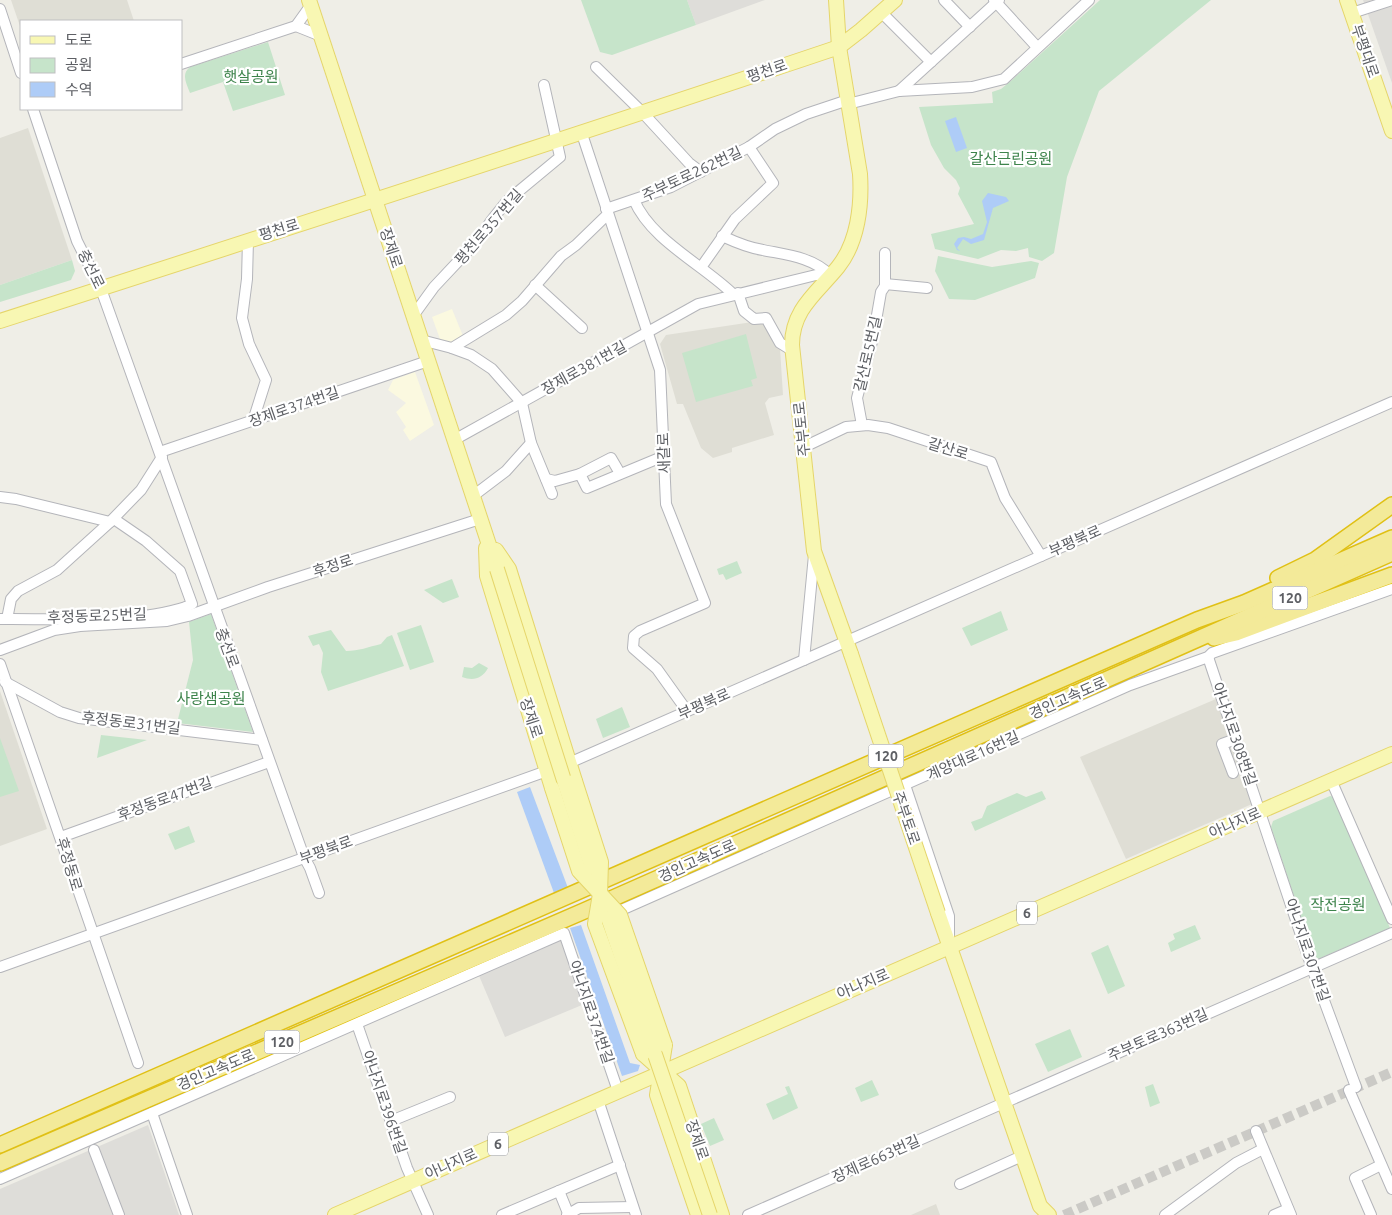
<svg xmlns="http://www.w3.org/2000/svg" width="1392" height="1215" font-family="Ubuntu,'Noto Sans KR',sans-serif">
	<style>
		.commercial { fill: #fbf9e0 }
		.industrial { fill: #deddd9 }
		.education { fill: #dfded5 }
		.green { fill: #c6e4ca }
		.water { fill: #aeccf7 }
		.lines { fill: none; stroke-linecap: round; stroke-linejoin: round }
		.minor-tunnel { stroke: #cbcac6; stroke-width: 10; stroke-dasharray: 10 5; stroke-linecap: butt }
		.minor-casing { stroke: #b4b5ba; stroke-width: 12 }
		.major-casing { stroke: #e5d56a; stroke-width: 16 }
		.highway-casing { stroke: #e0c015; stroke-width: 18 }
		.minor { stroke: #fff; stroke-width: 10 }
		.major { stroke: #f8f7b3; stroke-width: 14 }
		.highway { stroke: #f3ea99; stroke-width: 15 }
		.major-bridge-casing { stroke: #e5d56a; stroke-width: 16; stroke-linecap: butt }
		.major-bridge { stroke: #f8f7b3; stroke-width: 14 }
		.labels { text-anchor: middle; stroke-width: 4.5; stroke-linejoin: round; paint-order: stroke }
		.shield { fill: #fff; stroke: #8e9093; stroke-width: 1 }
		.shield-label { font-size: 14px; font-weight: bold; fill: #5e6065 }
		.street-label { font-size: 15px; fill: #5e6065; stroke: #fff }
		.park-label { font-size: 15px; fill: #3e844c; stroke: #fff }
	</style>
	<rect width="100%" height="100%" fill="#efeee7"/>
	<g class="commercial">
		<path d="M452,309L463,336L448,345L440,339L432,317Z"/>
		<path d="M415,372L434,425L410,441L403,430L406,427L396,412L406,403L388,390L393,380Z"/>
	</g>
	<g class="industrial">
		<path d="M687,0H765L696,25Z"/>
		<path d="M1363,0H1392V83Z"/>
		<path d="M558,939L564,943L582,1005L505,1037L477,971Z"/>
		<path d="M148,1125L179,1215H0V1189Z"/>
	</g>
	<g class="education">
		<path d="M11,0H127L134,21H21V29Z"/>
		<path d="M28,128L72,260L0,285V138Z"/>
		<path d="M765,320L780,349L783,395L769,398L765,403L774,435L732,448V452L713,458L701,448L683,404H677L660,344L666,335Z"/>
		<path d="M0,691L47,829L0,846Z"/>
		<path d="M1216,699L1252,804L1126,859L1080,757Z"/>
		<path d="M936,1204L940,1215H911Z"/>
	</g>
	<g class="green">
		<path d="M581,0H687L696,25L612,55L600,52Z"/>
		<path d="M1100,0H1211L1099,91L1067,177L1054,253L1042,261L1029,257L1028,248L1016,251L1001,250L978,259L935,249L931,234L974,224L958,194L960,188L956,180L944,168L931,145L919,107L993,103L992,92L1001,89L1012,80Z"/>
		<path d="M268,42L285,95L233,111L223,82L190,93C186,83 181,74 190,67Z"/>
		<path d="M938,256L992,267L1031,261L1039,263L1035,278L975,300L949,299L935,271Z"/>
		<path d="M72,260L75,271L71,280L0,302V285Z"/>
		<path d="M746,334L757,378L751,380L753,386L696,402L682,353Z"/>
		<path d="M737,561L742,573L726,580L723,574L719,575L717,569Z"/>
		<path d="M452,579L459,597L443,603L424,590Z"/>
		<path d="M1001,611L1008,630L971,646L962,628Z"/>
		<path d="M211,614L253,732L177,723L193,660L189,622Z"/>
		<path d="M421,625L434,662L410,670L397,633Z"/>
		<path d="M331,630L346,651C359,651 368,647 381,644L387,637L392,635L404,666L328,691L321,672L323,653L319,644L313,646L308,636Z"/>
		<path d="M479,663L488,668C482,679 473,681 462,677L464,667L472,668Z"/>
		<path d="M622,707L630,727L603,738L596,719Z"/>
		<path d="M101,735L147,740L97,758Z"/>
		<path d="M0,738L19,791L0,797Z"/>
		<path d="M1042,791L1046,799L975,831L971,822L982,818L987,806L1017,793L1026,797Z"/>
		<path d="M1330,796L1334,797L1390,928L1318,959L1313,954L1271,827L1273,821Z"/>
		<path d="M189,826L195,842L175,850L168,834Z"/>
		<path d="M1195,925L1201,939L1171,952L1168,943L1175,939L1173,934Z"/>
		<path d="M1108,945L1125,986L1108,994L1091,953Z"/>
		<path d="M1070,1029L1082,1057L1048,1072L1035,1044Z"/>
		<path d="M872,1080L879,1095L861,1102L855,1088Z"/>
		<path d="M1153,1084L1160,1103L1150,1107L1145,1087Z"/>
		<path d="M789,1086L798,1108L773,1120L766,1104L788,1094L785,1087Z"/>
		<path d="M714,1118L724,1140L710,1146L701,1124Z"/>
	</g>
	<g class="water">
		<path d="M956,117L967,148L956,152L945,121Z"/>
		<path d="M988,193L1006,197L1009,201L993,208L984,240L971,244L963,239L957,248L960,251L957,250L954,244L958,238L964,237L971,239L983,234L987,222L982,201Z"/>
		<path d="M530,787L568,888L554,893L517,792Z"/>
		<path d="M581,925L630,1063L640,1065L638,1071L622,1076L570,928Z"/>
	</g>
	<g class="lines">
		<path class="minor-tunnel" d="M1064,1215L1392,1072"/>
		<defs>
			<g id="minor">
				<path d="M944,0L970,27"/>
				<path d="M994,0L1037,47"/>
				<path d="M311,5L296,26L321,36"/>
				<path d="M0,9L21,73"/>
				<path d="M881,12L931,62"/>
				<path d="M1352,13L1392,0"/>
				<path d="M181,64L296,26"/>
				<path d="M596,67L643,113L689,163L701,172"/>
				<path d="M899,91L999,0"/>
				<path d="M848,104L899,91L972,87L1004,79L1089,0"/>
				<path d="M33,109L77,241L101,289L304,857L310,868L319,893"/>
				<path d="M582,134L660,370L666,504L705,603L640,631L634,636L633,648L657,669L687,711"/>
				<path d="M634,200C651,240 702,264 733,294"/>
				<path d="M606,209L671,187L749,147L775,129L806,114L848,100"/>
				<path d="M722,236C735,242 749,248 763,250C787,255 812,257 830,275"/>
				<path d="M248,240L247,279L242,318L249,344L266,380L253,421"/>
				<path d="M702,266L735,219L773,183L749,147"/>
				<path d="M885,284L927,288"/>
				<path d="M535,285L582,328"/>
				<path d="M738,293L744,311L754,319L766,318L780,343L793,351"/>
				<path d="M413,316L434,287L480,238L491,221L507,201L560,157L544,85"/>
				<path d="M421,340L452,348L506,315L522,301L561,256L576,245L608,214"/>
				<path d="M452,348L471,355L492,369L522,403L531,443L552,494"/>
				<path d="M862,425L857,398L873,338L881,292L885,286V253"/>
				<path d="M454,440L698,304L816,275H830"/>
				<path d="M804,447L846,427L868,425L888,428L991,462L1005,498L1041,556"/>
				<path d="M160,452L428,361"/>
				<path d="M580,474L611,458L618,470"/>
				<path d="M546,479L555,481L580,474L587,488L664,456"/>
				<path d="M473,496L506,471L531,443"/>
				<path d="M0,497L16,499L110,522"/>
				<path d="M114,519L146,541L180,571L192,604L186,607L187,613"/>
				<path d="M0,619C58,618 130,625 186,607"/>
				<path d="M7,619L11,599L18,591L57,570L110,522L141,490L162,457"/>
				<path d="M0,650L54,630L80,626L167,621L188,616L268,587L480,519"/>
				<path d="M1208,657L1312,968L1356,1087"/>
				<path d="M804,660L814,555"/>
				<path d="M0,664L138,1063"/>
				<path d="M5,682L60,712L79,718L262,740"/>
				<path d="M1233,773L1222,744L1236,739"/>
				<path d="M1331,780L1392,919"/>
				<path d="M905,785L949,916V936"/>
				<path d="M61,837L269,762"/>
				<path d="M610,943L601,919L1130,685L1208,657L1212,653L1392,589"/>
				<path d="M0,967L569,763L1392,402"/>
				<path d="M357,1024L407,1168L428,1215"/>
				<path d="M1349,1090L1392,1189"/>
				<path d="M598,1100L636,1215"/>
				<path d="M152,1113L187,1215"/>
				<path d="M391,1121L450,1097"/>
				<path d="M1256,1131L1291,1215"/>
				<path d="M94,1150L119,1215"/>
				<path d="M0,1179L564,933L618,1091"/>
				<path d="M960,1184L1022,1156"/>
				<path d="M559,1191L568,1213"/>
				<path d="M502,1215L620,1165"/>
				<path d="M567,1215L579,1208L633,1207"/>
				<path d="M748,1215L1392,933"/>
				<path d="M1165,1215L1236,1163L1263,1149"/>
				<path d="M1274,1215L1288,1209"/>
				<path d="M1371,1215L1355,1178L1381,1165"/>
			</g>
			<g id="major">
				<path d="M309,0L497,569"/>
				<path d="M836,0L839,47L860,174C862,205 858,242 838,267C817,293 792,309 792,345L814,551L851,654"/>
				<path d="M1347,0L1392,131"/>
				<path d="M0,321C280,231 560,141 839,47L861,30L895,0"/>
				<path d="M486,548L487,576L552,788"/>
				<path d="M496,550L509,569L575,781"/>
				<path d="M938,913L1040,1206L1049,1215"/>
				<path d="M665,1045L657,1095L698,1215"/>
				<path d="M643,1054L679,1086L722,1215"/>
				<path d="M335,1215L1392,754"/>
			</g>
			<g id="highway">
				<path d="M1278,578L1315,560L1392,505"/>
				<path d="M1214,638L1236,633L1392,575"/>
				<path d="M0,1145L1197,620L1244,603L1392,538"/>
				<path d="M0,1163L584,911L1392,553"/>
			</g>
		</defs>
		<use href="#minor" class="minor-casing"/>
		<use href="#major" class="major-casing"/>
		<use href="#highway" class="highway-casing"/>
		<use href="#minor" class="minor"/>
		<use href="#major" class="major"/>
		<use href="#highway" class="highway"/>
		<defs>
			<g id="major-bridge">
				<path d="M497,569L600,894L710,1215"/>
				<path d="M851,654L938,913"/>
				<path d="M575,781L601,862L600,894L595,924L643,1054"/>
				<path d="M552,788L579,871L620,915L665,1045"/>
			</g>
		</defs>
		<use href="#major-bridge" class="major-bridge-casing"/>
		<use href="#major-bridge" class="major-bridge"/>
	</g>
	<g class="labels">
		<g class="shield">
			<rect x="1272.5" y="586.5" width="35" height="23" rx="4"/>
			<rect x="868.5" y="744.5" width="35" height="23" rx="4"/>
			<rect x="1017" y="901.5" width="20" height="23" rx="4"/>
			<rect x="264.5" y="1030.5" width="35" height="23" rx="4"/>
			<rect x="488" y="1132.5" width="20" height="23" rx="4"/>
		</g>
		<g class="shield-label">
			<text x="1290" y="603">120</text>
			<text x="886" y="761">120</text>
			<text x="1027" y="918">6</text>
			<text x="282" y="1047">120</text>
			<text x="498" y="1149">6</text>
		</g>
		<g class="street-label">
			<text transform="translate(1365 51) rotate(71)" y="5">부평대로</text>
			<text transform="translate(767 71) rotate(-19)" y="5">평천로</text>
			<text transform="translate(692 174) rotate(-25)" y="5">주부토로262번길</text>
			<text transform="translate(489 227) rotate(-49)" y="5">평천로357번길</text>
			<text transform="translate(279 230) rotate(-17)" y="5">평천로</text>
			<text transform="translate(391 248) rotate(72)" y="5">장제로</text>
			<text transform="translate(91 269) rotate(64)" y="5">충선로</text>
			<text transform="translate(868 354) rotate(-77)" y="5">갈산로5번길</text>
			<text transform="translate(584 368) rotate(-29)" y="5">장제로381번길</text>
			<text transform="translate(294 407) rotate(-19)" y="5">장제로374번길</text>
			<text transform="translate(802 429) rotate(-96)" y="5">주부토로</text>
			<text transform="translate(948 449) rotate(17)" y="5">갈산로</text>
			<text transform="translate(664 453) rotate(-92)" y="5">새갈로</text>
			<text transform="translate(1075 541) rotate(-24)" y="5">부평북로</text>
			<text transform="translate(333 566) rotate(-18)" y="5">후정로</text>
			<text transform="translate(97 616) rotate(-2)" y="5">후정동로25번길</text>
			<text transform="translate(227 648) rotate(70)" y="5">충선로</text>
			<text transform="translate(1068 698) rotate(-24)" y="5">경인고속도로</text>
			<text transform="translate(704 704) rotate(-24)" y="5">부평북로</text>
			<text transform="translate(531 718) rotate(72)" y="5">장제로</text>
			<text transform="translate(131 723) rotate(7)" y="5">후정동로31번길</text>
			<text transform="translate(1234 734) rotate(71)" y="5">아나지로308번길</text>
			<text transform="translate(973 756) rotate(-24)" y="5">계양대로16번길</text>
			<text transform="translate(165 799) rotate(-20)" y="5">후정동로47번길</text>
			<text transform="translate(906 818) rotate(71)" y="5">주부토로</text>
			<text transform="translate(1235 823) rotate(-24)" y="5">아나지로</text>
			<text transform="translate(326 850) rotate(-20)" y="5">부평북로</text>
			<text transform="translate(697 861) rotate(-24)" y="5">경인고속도로</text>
			<text transform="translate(69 864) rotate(73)" y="5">후정동로</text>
			<text transform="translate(1307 950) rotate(71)" y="5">아나지로307번길</text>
			<text transform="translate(863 984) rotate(-23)" y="5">아나지로</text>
			<text transform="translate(591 1012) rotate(71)" y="5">아나지로374번길</text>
			<text transform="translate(1158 1035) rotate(-24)" y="5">주부토로363번길</text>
			<text transform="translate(216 1070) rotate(-23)" y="5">경인고속도로</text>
			<text transform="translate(384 1102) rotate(71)" y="5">아나지로396번길</text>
			<text transform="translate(697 1140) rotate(71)" y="5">장제로</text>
			<text transform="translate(876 1159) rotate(-24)" y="5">장제로663번길</text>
			<text transform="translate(451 1164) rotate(-24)" y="5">아나지로</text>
		</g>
		<g class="park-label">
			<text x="251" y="82">햇살공원</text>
			<text x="1011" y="164">갈산근린공원</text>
			<text x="211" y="704">사랑샘공원</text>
			<text x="1338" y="910">작전공원</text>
		</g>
	</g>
	<rect x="20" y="20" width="162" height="90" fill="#ffffff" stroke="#bfbfc1"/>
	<rect x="30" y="36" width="25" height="8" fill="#f8f7b3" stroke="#bfbfc1"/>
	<text x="65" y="45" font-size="15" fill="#5e6065">도로</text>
	<rect x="30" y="58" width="25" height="15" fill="#c6e4ca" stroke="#bfbfc1"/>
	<text x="65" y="70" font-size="15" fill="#5e6065">공원</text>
	<rect x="30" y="82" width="25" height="15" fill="#aeccf7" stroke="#bfbfc1"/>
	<text x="65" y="95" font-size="15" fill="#5e6065">수역</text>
</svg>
